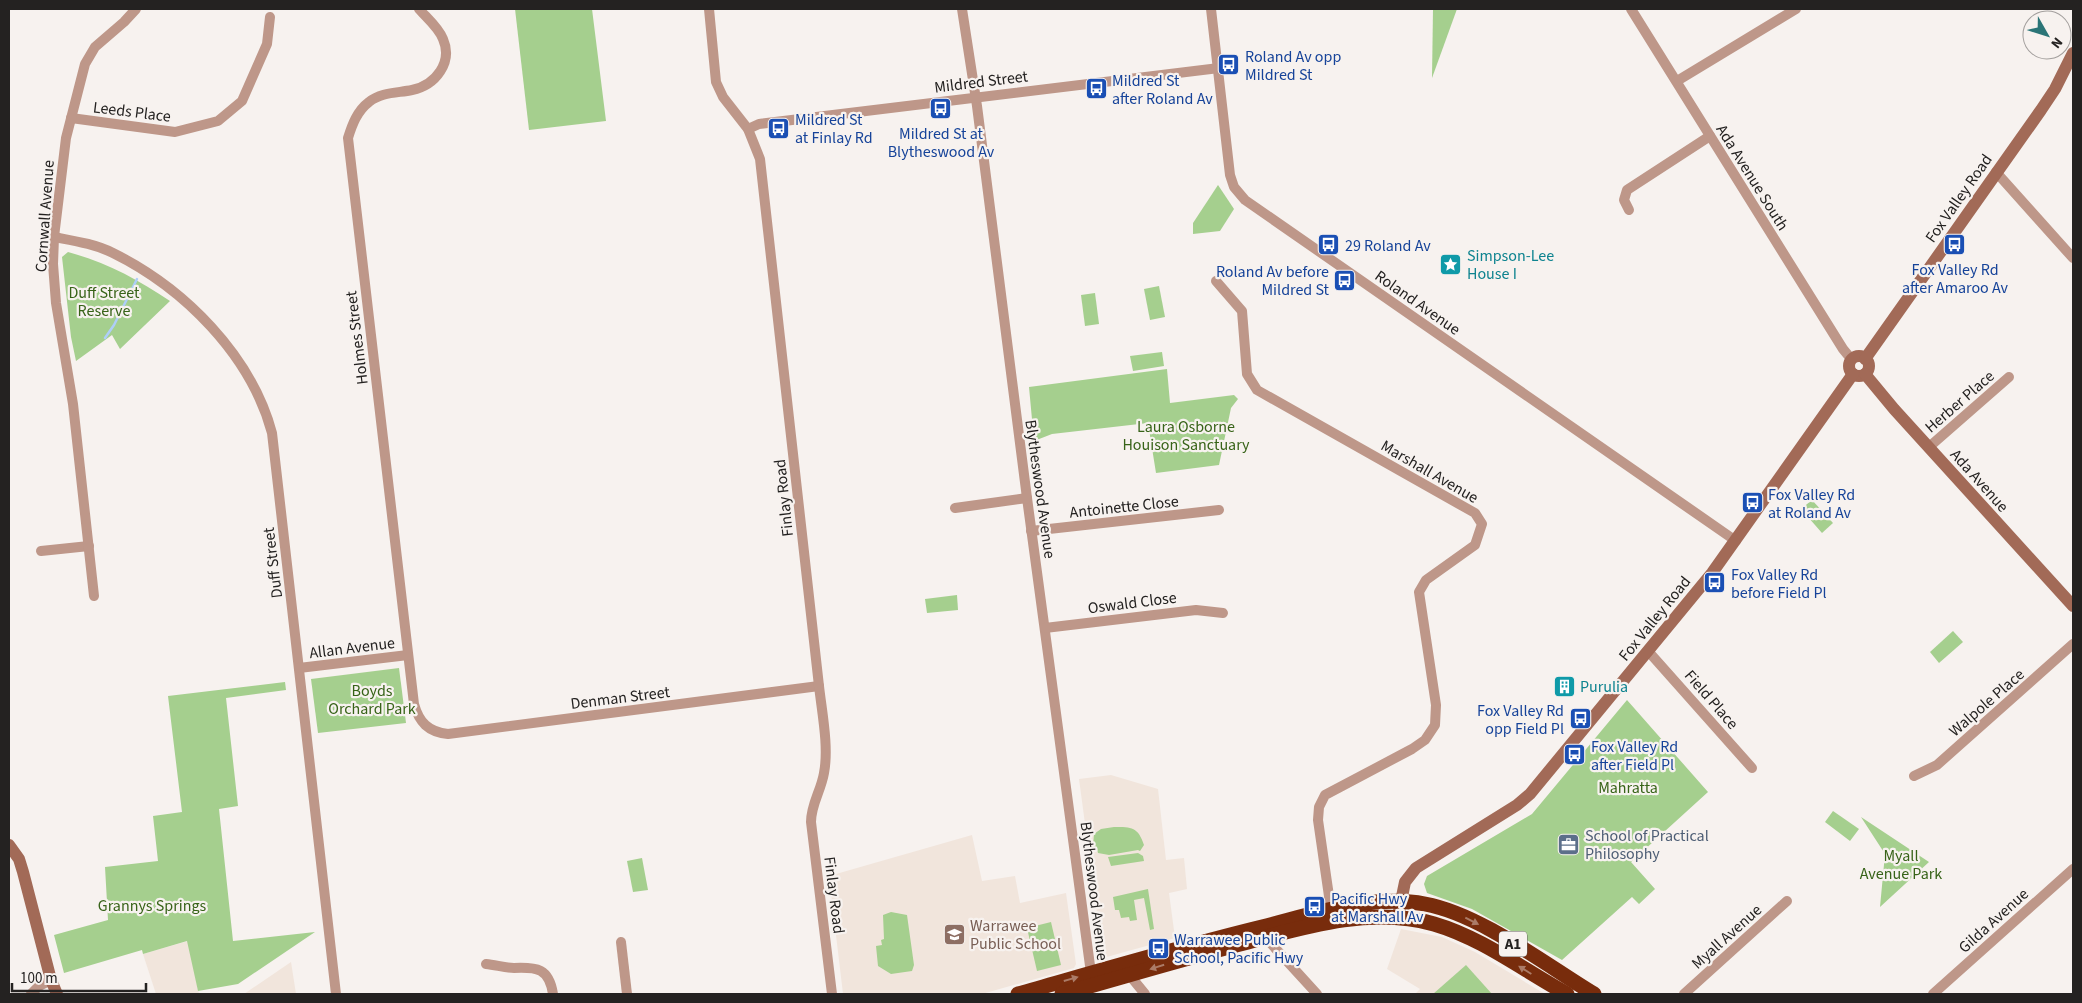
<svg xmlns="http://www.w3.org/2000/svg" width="2082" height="1003" font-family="'Source Sans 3',sans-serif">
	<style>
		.built { fill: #f1e5dc }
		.green { fill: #a5cf8e }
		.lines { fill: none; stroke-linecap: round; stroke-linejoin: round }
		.stream { stroke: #aecef8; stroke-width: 2.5 }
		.street { stroke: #be9789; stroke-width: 10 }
		.secondary { stroke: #a26a57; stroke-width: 12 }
		.highway { stroke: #782c0c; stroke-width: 15 }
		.oneway { fill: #ab7b67 }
		.labels { text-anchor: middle; stroke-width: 4.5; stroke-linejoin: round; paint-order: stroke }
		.shield { fill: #f7f2ef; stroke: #63605f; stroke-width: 1 }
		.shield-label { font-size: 15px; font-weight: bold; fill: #242221 }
		.transit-label { font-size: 16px; fill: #164399; stroke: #f7f2ef; text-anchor: start }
		.street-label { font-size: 16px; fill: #242221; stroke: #f7f2ef }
		.culture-label { font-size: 16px; fill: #0d838f; stroke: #f7f2ef; text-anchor: start }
		.park-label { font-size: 16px; fill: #376318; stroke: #f7f2ef }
		.service-label { font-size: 16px; fill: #4e5e75; stroke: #f7f2ef; text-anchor: start }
		.education-label { font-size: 16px; fill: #785e54; stroke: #f7f2ef; text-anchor: start }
	</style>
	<rect width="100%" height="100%" fill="#f7f2ef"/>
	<g class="built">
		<path d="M1111,775L1158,789L1166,860L1184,858L1187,889L1169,893L1175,938L1103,958L1079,779Z"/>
		<path d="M972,835L982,881L1015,876L1020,903L1066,893L1076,964L1074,968L982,994H843L829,876Z"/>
		<path d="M1401,929L1442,937L1475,952L1545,994H1418L1416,993L1420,989L1387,969Z"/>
		<path d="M188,941L199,994H156L143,954Z"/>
		<path d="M291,962L296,994H244Z"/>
	</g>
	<g class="green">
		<path d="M515,9H592L606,121L529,130Z"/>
		<path d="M1433,9H1457L1432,78Z"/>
		<path d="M1218,185L1234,209L1220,231L1193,234V223Z"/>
		<path d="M68,252C108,263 137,279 170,301L120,349L112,335L76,361L71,337L62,257Z"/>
		<path d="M1159,286L1165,317L1150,320L1144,289Z"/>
		<path d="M1095,293L1099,324L1085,326L1081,295Z"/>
		<path d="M1162,352L1164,366L1133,371L1130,356Z"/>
		<path d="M1167,369L1170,403L1234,395L1238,399L1231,408L1219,465L1156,473L1148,423L1052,434L1034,441L1029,387Z"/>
		<path d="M1812,500L1833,523L1822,533L1801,509Z"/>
		<path d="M957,595L958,610L927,613L925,599Z"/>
		<path d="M1953,631L1963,642L1939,663L1930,652Z"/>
		<path d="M399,668L406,723L318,733L311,679Z"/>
		<path d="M285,682L286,690L226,698L238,806L219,809L233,941L315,932L238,984L198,991L187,941L143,954L142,950L64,973L54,935L108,920L105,867L158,861L153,816L182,812L168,696Z"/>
		<path d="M1627,700L1708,792L1631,862L1655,889L1639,904L1632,897L1562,960L1472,909L1427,893L1424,884L1427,876L1532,814Z"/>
		<path d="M1833,811L1859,829L1850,841L1825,822Z"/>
		<path d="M1861,817L1929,862L1880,907L1885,854Z"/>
		<path d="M1114,827C1132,827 1138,827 1144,845L1140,851L1138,850L1109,855L1098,853L1097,849L1093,846L1094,834L1101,829Z"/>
		<path d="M1138,853L1143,856L1144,861L1111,866L1108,857Z"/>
		<path d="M642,858L648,890L633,892L627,861Z"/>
		<path d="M1148,889L1154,929L1150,930L1144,898L1134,900L1137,920L1130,921L1129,917L1121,918L1119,910H1115L1113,897Z"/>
		<path d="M891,912L907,915L914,965L912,971L891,974L878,966L876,946L882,945L881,940L884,939L883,915Z"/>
		<path d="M1051,922L1061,965L1037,971L1027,928Z"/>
		<path d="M1466,965L1492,994H1433Z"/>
	</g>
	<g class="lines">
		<path class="stream" d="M105,338L114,325L137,279"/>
		<g class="street">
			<path d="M419,9C427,18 439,28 443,39C453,62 436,85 412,90C398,93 381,92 369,102C357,111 352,125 348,138L414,704C419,722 428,732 448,734L819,686"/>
			<path d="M709,9L716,82L723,97L748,129L760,159L819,686C822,713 829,747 824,773C821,791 811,804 811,822L832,994"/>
			<path d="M962,9L977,106L1027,498L1091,973"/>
			<path d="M1211,9L1230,175L1234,187L1245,200L1736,541"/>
			<path d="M1631,9L1843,349L1852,360"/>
			<path d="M1677,81L1796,9"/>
			<path d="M71,118L175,132L218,121L242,101L267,44L270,17"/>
			<path d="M748,129L759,124L1219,68"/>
			<path d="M1996,172L2073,258"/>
			<path d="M1629,210L1624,200L1627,190L1710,136"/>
			<path d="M54,237C75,241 95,244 113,253C184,288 251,355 272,433L336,994"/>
			<path d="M1216,281L1242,311L1247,374L1257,390L1475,513L1482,524L1475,545L1426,580L1419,592L1436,705L1435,725L1425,740L1412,749L1325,795L1319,807L1318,820L1331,910"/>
			<path d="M1929,447L2009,377"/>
			<path d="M955,508L1027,498"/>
			<path d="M1031,531L1219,510"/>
			<path d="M41,551L89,546"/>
			<path d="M94,596L73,404L56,303L53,264L54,237L66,138L85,64L95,47L124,22L136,9"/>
			<path d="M1045,628L1196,610L1223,613"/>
			<path d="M1648,651L1752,768"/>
			<path d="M299,668L408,655"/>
			<path d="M1914,776L1937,765L2073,644"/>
			<path d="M1265,937L1317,994"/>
			<path d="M621,942L627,994"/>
			<path d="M486,964C496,965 505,968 514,968C537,967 549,968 553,994"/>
			<path d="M1127,972L1145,994"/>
			<path d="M31,994L39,986L51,980"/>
			<path d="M1684,994L1787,901"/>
			<path d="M1933,994L2073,869"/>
		</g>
		<g class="secondary">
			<circle cx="1859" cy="366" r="10"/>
			<path d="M1865,359L2041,110L2055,89L2073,53"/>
			<path d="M1865,374L1894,409L2073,606"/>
			<path d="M9,845L19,859L23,872L51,980L57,994"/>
			<path d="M1399,911L1405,882L1416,868L1517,805L1530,794L1712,573L1853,374"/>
		</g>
		<g class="highway">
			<path d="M1018,994C1099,971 1180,947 1262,927C1314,914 1371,894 1425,904C1480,914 1546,965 1594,994"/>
			<path d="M1062,994C1119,978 1176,961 1233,946C1297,929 1367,905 1434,924C1482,938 1523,970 1567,994"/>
		</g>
	</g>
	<defs><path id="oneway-solid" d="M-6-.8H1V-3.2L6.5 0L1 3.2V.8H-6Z" transform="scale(1.25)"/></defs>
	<g class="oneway">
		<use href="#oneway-solid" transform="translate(1472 921) rotate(27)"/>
		<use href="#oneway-solid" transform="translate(1157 967) rotate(163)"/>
		<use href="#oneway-solid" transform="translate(1525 970) rotate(-148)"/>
		<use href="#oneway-solid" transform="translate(1071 979) rotate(-16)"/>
	</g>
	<defs>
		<symbol id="bus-square" viewBox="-11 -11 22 22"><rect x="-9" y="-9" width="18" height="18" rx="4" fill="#1a4fb4" stroke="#f7f2ef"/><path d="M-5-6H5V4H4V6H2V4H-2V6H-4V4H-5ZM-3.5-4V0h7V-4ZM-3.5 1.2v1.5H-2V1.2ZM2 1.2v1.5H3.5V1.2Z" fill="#fff"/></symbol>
		<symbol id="sight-square" viewBox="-11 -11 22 22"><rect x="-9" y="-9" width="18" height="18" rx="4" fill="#0f9aa8" stroke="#f7f2ef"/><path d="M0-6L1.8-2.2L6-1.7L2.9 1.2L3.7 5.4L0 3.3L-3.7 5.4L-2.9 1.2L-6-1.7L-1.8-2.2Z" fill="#fff"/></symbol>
		<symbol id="building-square" viewBox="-11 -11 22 22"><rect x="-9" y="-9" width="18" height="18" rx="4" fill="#0f9aa8" stroke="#f7f2ef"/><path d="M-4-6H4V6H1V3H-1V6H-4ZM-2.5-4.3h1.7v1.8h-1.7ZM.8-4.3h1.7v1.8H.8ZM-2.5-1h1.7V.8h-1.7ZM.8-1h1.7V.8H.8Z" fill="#fff"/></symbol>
		<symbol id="office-square" viewBox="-11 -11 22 22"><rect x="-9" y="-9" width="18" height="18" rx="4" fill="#5c6f8a" stroke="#f7f2ef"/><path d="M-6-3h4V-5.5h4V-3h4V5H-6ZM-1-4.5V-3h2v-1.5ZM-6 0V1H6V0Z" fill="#fff"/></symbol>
		<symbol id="school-square" viewBox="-11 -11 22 22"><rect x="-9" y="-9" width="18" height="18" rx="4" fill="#8d6e63" stroke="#f7f2ef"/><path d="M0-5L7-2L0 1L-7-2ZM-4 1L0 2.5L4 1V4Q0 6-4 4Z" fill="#fff"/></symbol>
	</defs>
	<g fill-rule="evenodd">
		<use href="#bus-square" x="1216" y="52" width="25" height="25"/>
		<use href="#bus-square" x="1084" y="76" width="25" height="25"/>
		<use href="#bus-square" x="928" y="96" width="25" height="25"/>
		<use href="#bus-square" x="766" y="116" width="25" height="25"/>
		<use href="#bus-square" x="1316" y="232" width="25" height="25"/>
		<use href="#bus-square" x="1942" y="232" width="25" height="25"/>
		<use href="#sight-square" x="1438" y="252" width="25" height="25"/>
		<use href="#bus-square" x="1332" y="268" width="25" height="25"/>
		<use href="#bus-square" x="1740" y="490" width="25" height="25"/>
		<use href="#bus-square" x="1702" y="570" width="25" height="25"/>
		<use href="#building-square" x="1552" y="674" width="25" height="25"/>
		<use href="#bus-square" x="1568" y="706" width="25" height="25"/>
		<use href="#bus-square" x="1562" y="742" width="25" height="25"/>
		<use href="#office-square" x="1556" y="832" width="25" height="25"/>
		<use href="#bus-square" x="1302" y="894" width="25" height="25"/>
		<use href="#school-square" x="942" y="922" width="25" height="25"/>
		<use href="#bus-square" x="1146" y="936" width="25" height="25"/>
	</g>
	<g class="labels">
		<rect class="shield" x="1499" y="931.5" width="28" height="25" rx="4"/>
		<g class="shield-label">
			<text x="1513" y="949">A1</text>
		</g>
		<g class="transit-label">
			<text x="1245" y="62">Roland Av opp<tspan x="1245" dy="18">Mildred St</tspan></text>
			<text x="1112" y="86">Mildred St<tspan x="1112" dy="18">after Roland Av</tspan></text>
			<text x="795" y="125">Mildred St<tspan x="795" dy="18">at Finlay Rd</tspan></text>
			<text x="941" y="139" text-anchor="middle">Mildred St at<tspan x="941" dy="18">Blytheswood Av</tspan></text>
			<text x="1345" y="251">29 Roland Av</text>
			<text x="1955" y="275" text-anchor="middle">Fox Valley Rd<tspan x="1955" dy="18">after Amaroo Av</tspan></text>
			<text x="1329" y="277" text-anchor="end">Roland Av before<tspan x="1329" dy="18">Mildred St</tspan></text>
			<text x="1768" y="500">Fox Valley Rd<tspan x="1768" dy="18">at Roland Av</tspan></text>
			<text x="1731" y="580">Fox Valley Rd<tspan x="1731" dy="18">before Field Pl</tspan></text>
			<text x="1564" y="716" text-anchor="end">Fox Valley Rd<tspan x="1564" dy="18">opp Field Pl</tspan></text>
			<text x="1591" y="752">Fox Valley Rd<tspan x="1591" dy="18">after Field Pl</tspan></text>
			<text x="1331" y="904">Pacific Hwy<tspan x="1331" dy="18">at Marshall Av</tspan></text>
			<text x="1174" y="945">Warrawee Public<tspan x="1174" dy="18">School, Pacific Hwy</tspan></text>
		</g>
		<g class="street-label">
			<text transform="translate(981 81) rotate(-7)" y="6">Mildred Street</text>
			<text transform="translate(132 111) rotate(7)" y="6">Leeds Place</text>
			<text transform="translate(1753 177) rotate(58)" y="6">Ada Avenue South</text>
			<text transform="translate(1958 198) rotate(-55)" y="6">Fox Valley Road</text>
			<text transform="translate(44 216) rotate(-86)" y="6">Cornwall Avenue</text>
			<text transform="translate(1418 302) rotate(35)" y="6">Roland Avenue</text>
			<text transform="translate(356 338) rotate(-97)" y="6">Holmes Street</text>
			<text transform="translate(1959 401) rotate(-41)" y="6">Herber Place</text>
			<text transform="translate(1430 471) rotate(30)" y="6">Marshall Avenue</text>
			<text transform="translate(1980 480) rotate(48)" y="6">Ada Avenue</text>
			<text transform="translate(1041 489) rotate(82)" y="6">Blytheswood Avenue</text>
			<text transform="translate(783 498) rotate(-96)" y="6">Finlay Road</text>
			<text transform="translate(1124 506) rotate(-6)" y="6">Antoinette Close</text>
			<text transform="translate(272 563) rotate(-97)" y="6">Duff Street</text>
			<text transform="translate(1132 602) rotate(-7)" y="6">Oswald Close</text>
			<text transform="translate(1654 618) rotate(-51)" y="6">Fox Valley Road</text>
			<text transform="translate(352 647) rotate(-7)" y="6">Allan Avenue</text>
			<text transform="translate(620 697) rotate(-7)" y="6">Denman Street</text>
			<text transform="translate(1712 699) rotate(49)" y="6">Field Place</text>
			<text transform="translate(1986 702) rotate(-41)" y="6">Walpole Place</text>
			<text transform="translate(1095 891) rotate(83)" y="6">Blytheswood Avenue</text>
			<text transform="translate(835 895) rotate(83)" y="6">Finlay Road</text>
			<text transform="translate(1993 920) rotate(-42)" y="6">Gilda Avenue</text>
			<text transform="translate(1726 936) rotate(-42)" y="6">Myall Avenue</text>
		</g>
		<g class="culture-label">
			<text x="1467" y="261">Simpson-Lee<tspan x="1467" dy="18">House I</tspan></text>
			<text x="1580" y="692">Purulia</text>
		</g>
		<g class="park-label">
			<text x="104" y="298">Duff Street<tspan x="104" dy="18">Reserve</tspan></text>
			<text x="1186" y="432">Laura Osborne<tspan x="1186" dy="18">Houison Sanctuary</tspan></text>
			<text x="372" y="696">Boyds<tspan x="372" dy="18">Orchard Park</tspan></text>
			<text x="1628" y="793">Mahratta</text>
			<text x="1901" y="861">Myall<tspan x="1901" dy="18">Avenue Park</tspan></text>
			<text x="152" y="911">Grannys Springs</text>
		</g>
		<g class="service-label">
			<text x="1585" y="841">School of Practical<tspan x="1585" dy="18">Philosophy</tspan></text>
		</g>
		<g class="education-label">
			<text x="970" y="931">Warrawee<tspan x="970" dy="18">Public School</tspan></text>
		</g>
	</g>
	<rect width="2082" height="1003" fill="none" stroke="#242221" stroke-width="20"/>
	<g transform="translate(2047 35) rotate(129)"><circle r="24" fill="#f7f2ef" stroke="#a39f9d"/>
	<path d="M0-4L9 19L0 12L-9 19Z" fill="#2b7577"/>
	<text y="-8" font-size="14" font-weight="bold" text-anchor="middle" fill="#242221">N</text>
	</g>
	<path d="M12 983v8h134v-8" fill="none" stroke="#242221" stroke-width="2.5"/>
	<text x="20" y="983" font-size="15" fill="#242221" stroke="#f7f2ef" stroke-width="4" paint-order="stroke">100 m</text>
</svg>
